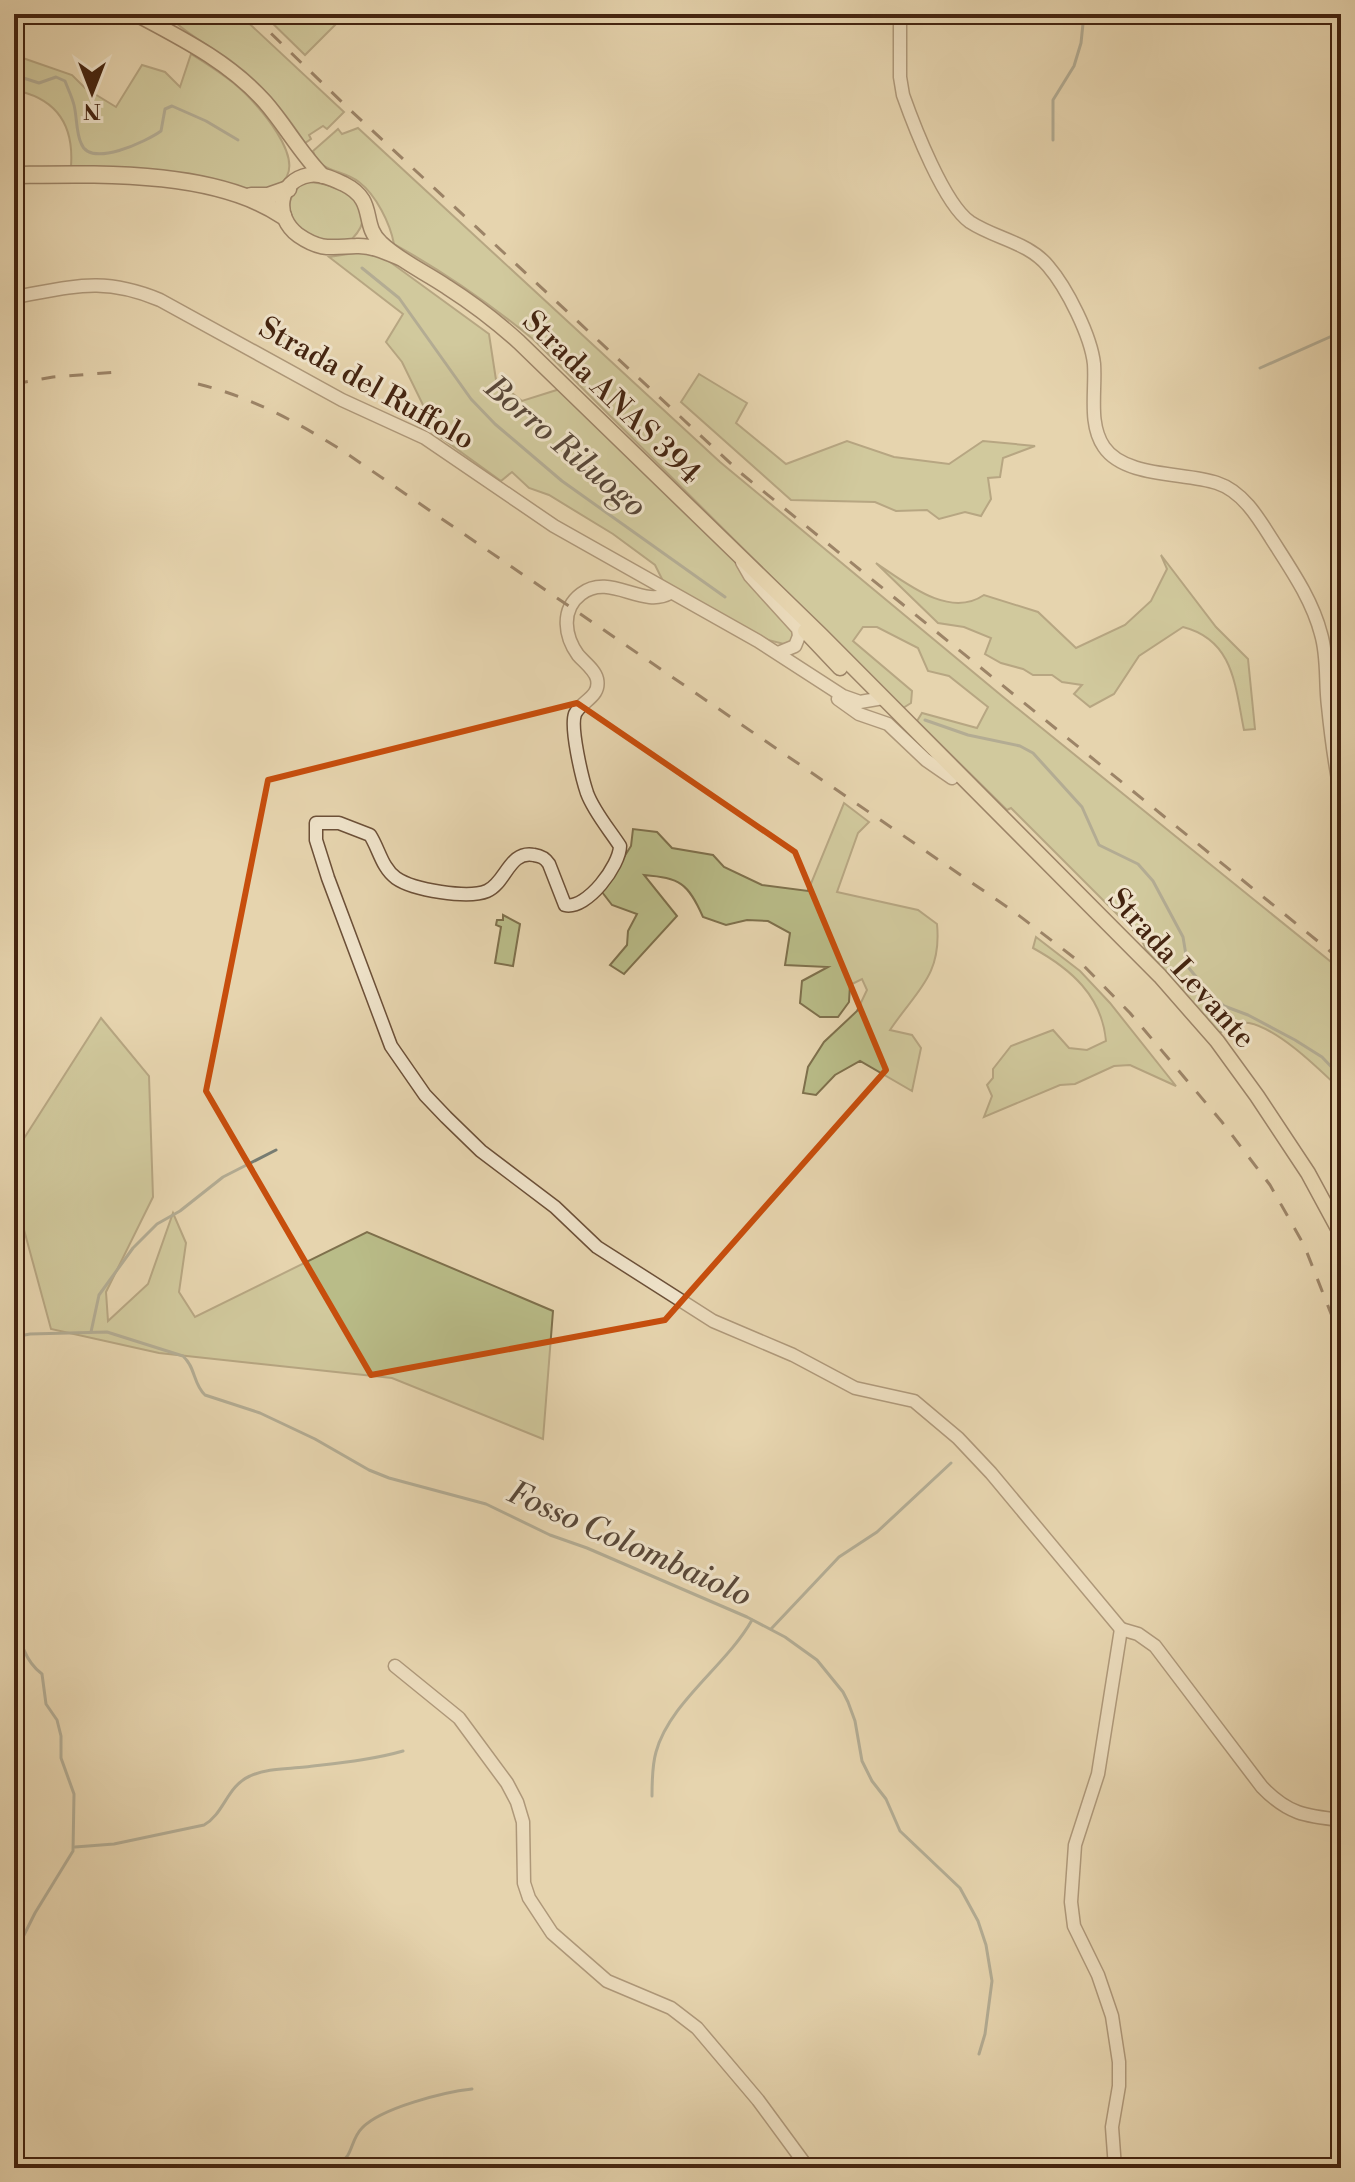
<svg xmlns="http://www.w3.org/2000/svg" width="1355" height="2182" font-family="'Libre Bodoni',serif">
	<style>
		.green { fill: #b9bc88; stroke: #7e704c; stroke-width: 2 }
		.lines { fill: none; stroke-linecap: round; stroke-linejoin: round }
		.stream { stroke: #777c72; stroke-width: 3 }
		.minor-casing { stroke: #6c5038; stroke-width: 15 }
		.major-casing { stroke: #442410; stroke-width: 17 }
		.highway-casing { stroke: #442410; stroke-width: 19 }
		.minor { stroke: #efe3ca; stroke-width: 12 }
		.major { stroke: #e6d4ae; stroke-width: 14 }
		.highway { stroke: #e6d4ae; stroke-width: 16 }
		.rail { stroke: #442410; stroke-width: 3; stroke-dasharray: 14 14; stroke-linecap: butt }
		.marked { fill: none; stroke: #c74e0d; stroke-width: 6; stroke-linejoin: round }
		.labels { text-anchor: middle; stroke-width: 6; stroke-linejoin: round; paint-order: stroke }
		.street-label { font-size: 30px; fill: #442410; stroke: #efe3ca }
		.water-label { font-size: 32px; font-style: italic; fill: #594839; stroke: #efe3ca }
	</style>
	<rect width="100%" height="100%" fill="#e6d4ae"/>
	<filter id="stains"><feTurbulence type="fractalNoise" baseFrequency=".0025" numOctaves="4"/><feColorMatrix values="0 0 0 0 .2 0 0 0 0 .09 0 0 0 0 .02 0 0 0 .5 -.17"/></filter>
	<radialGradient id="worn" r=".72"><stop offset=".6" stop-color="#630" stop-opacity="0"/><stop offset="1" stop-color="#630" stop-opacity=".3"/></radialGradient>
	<g class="green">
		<path d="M183,14H239L344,112L327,129L323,126L309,135L311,139L305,143C286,114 264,85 235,64C215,48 193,39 174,21Z"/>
		<path d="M263,14H346L305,55Z"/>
		<path d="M191,54C207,64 223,74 237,86C255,101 311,162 280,184C276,187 268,189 262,191L102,167L71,166C74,124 56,98 14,90V55L72,75L85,88L116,107L142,65L165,72L180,87Z"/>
		<path d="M358,128L720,462L1002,696L1341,970V1090C1319,1069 1279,1029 1249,1023C1238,1021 1229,1028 1219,1033L1146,950L1141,938L1011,808L1007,810L917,721L922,713L977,728L988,707L949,676L928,671L918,648L877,627H863L853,641L912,691L911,703L903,708L534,340C489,303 444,272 394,244C390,223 376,195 359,182C343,169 319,173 313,151L338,129L342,134Z"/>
		<path d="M305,182C337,182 385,205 352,239C345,241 334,244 327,243C295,236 273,204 305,182Z"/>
		<path d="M368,251L386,259L489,334L496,380L522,401L560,389L736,561L793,631L792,641L784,644L768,640L665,585L655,565L613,534L549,495L529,488L512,472L501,481L418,421L425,409L402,362L386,342L403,314L329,257Z"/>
		<path d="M699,374L747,403L736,423L786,464L847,441L894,457L949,464L983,441L1035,446L1003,458L1000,477L988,478L991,499L981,516L965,512L939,519L927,510L896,511L875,502L791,500L681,402Z"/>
		<path d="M1161,555L1216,627L1248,659L1255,729L1244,730C1235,686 1234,640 1183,627L1139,656L1114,694L1090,707L1074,694L1082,685L1062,682L1052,675H1033L1023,669L1001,663L985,654L991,638L964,627L938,623L876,563C906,583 949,619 984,595L1038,612L1076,648L1125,625L1151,601L1167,569Z"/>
		<path d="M844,803L869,822L858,833L837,892L918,910L937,924C942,976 916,991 890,1030L912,1035L921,1048L912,1091L860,1061L835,1075L816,1095L803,1093L808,1067L824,1042L857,1011L867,990L862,979L850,985L849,1002L838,1017H820L800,1003L802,981L828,967L785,965L790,933L768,921L747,920L726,925L703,917C688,883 680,878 644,875L677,916L624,974L610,965L627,945L628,931L637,914L612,905L602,892L631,846L633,829L657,832L672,848L713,855L724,867L762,885L808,891Z"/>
		<path d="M503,915L520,924L513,966L495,963L501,927L496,925L497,920H503Z"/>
		<path d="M1036,937L1080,971L1110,1003L1176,1086L1130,1065L1114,1066L1075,1084L1060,1085L984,1117L992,1096L987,1085L993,1078V1069L1011,1046L1053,1030L1069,1048L1087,1050L1106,1041C1102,996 1071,969 1033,948Z"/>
		<path d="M101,1018L149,1076L153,1197L106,1292L108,1321L148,1284L173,1213L186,1243L179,1292L195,1317L367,1232L553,1311L543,1439L392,1378L159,1353L51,1329L14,1193V1154Z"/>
	</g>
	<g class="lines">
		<g class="stream">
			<path d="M14,75L39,83L56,77L65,81C68,89 72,97 74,105C77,117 76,132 81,143C90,169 147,141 161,131L165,109L172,106L206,121L238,140"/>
			<path d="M1053,140V100L1074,66L1081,43L1084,14"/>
			<path d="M362,268L399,298L471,399L495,424L562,481L725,597"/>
			<path d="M1260,368L1341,332"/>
			<path d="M925,720L968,735L1020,746L1033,753L1082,807L1099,845L1138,864L1153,881L1183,937L1188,967L1212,996L1224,1006L1248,1015L1295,1040L1322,1057L1341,1077"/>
			<path d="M91,1332L99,1295L133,1248L157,1224L180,1211L223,1177L276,1150"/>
			<path d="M14,1337L30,1334L107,1332L183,1356C196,1368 193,1384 205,1395L260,1413L315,1439L369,1470L389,1478L486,1504L550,1535L587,1548L747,1617L785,1637L817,1660L843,1692L848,1702L855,1721L862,1761L872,1781L886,1799L900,1831L960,1888L978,1921L986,1945L992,1981L985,2034L979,2054"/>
			<path d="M14,1524C23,1543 18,1571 14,1591"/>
			<path d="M14,1612C19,1635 22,1659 42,1674L46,1704L57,1720L61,1736V1758L74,1794L73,1851L35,1913L14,1955"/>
			<path d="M771,1629L839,1557L877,1532L951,1463"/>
			<path d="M652,1796C652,1781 652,1766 656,1752C670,1702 726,1666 752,1620"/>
			<path d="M75,1847L114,1844L204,1825C224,1814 227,1786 250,1776C267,1768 287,1769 305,1767C338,1763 372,1760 403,1751"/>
			<path d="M334,2168C339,2164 345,2160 348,2155C353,2146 354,2136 362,2128C381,2108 444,2092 472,2089"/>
		</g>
		<defs>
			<g id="minor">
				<path d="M900,14V77L903,95C914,126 944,204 970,222C996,239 1028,242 1048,266C1067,288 1091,336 1094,364C1096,391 1088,424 1104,447C1125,478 1185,472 1217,483C1242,491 1258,517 1271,538C1290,568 1312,599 1321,634C1328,657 1325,682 1328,706C1331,736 1335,766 1341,795"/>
				<path d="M14,297C73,287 102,276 160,300L342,400L425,438L554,526L758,641L843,696L860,702L883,698"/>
				<path d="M742,562L750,576L798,629L799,636L795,646L778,653"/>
				<path d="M670,593C642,609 610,572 581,594C560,610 565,637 578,655C584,662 595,670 597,679C601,697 581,701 575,714C570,728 582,778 587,793C594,812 609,829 620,846C620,865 587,910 565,905L549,864C545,858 541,856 534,855C509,850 506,883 487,891C468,899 413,890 396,878C382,868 379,849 370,835L339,823H316V840L328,878L391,1046L425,1095L446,1117L481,1151L555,1207L597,1247L713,1321L793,1355L855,1388L914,1401L958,1438L991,1473L1121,1629"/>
				<path d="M838,699L859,714L888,724L926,760L952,778"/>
				<path d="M1121,1629L1138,1634L1155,1646L1262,1787C1288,1814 1305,1816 1341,1820"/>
				<path d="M395,1666L459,1718L507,1783L517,1802L523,1822L524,1883L529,1898L552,1933L607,1981L671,2008L697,2028L758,2100L808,2168"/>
				<path d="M1115,2168L1112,2127L1119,2086V2062L1112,2016L1098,1975L1074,1926L1071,1902L1075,1845L1098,1774L1121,1629"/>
			</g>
			<g id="major">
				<path d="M136,14C183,39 229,62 265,102C286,126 300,153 323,176"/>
				<path d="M402,259C388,253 372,245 356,246C331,247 321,251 298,235C274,217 277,181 309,175C321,173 333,179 344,184C378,201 360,224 381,243C400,261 425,272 447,287C472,303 497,322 519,342L821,635L1160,976L1217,1041L1257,1096L1308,1173L1341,1234"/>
				<path d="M805,631L840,668"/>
			</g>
			<g id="highway">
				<path d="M14,175C95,174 214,169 283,216"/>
				<path d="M251,196H268L288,189"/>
			</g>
		</defs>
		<use href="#minor" class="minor-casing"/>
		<use href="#major" class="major-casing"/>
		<use href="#highway" class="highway-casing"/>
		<use href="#minor" class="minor"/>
		<use href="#major" class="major"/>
		<use href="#highway" class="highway"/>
		<g class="rail">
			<path d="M251,14L347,107L742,474L1341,960"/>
			<path d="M14,384L53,377L117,372"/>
			<path d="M198,384C251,397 297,422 343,451L1013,911L1081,963L1130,1013L1222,1122L1270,1185L1304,1245L1341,1339"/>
		</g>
	</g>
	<path d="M0 0H1355V2182H0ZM577,703L795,852L886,1070L665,1320L371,1375L206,1091L268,780Z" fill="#e6d4ae" fill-opacity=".55" fill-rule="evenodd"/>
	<path class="marked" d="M577,703L795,852L886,1070L665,1320L371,1375L206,1091L268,780Z"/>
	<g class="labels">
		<g class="street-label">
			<text transform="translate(367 383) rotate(29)" y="10">Strada del Ruffolo</text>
			<text transform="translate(612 397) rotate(44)" y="10">Strada ANAS 394</text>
			<text transform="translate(1182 968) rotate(48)" y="10">Strada Levante</text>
		</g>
		<g class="water-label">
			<text transform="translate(566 446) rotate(40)" y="11">Borro Riluogo</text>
			<text transform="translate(630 1543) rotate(24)" y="11">Fosso Colombaiolo</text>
		</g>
	</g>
	<rect width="1355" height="2182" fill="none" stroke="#e6d4ae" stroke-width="48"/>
	<rect x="16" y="16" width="1323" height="2150" fill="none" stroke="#442410" stroke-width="4"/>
	<rect x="24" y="24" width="1307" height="2134" fill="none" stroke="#442410" stroke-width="2"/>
	<g transform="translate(92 92) rotate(180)" stroke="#efe3ca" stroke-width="6" paint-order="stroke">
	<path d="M0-6L14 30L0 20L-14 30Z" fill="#442410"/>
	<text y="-12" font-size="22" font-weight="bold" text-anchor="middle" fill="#442410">N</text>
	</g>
	<rect width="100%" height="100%" filter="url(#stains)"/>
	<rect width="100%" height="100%" fill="url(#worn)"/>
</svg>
